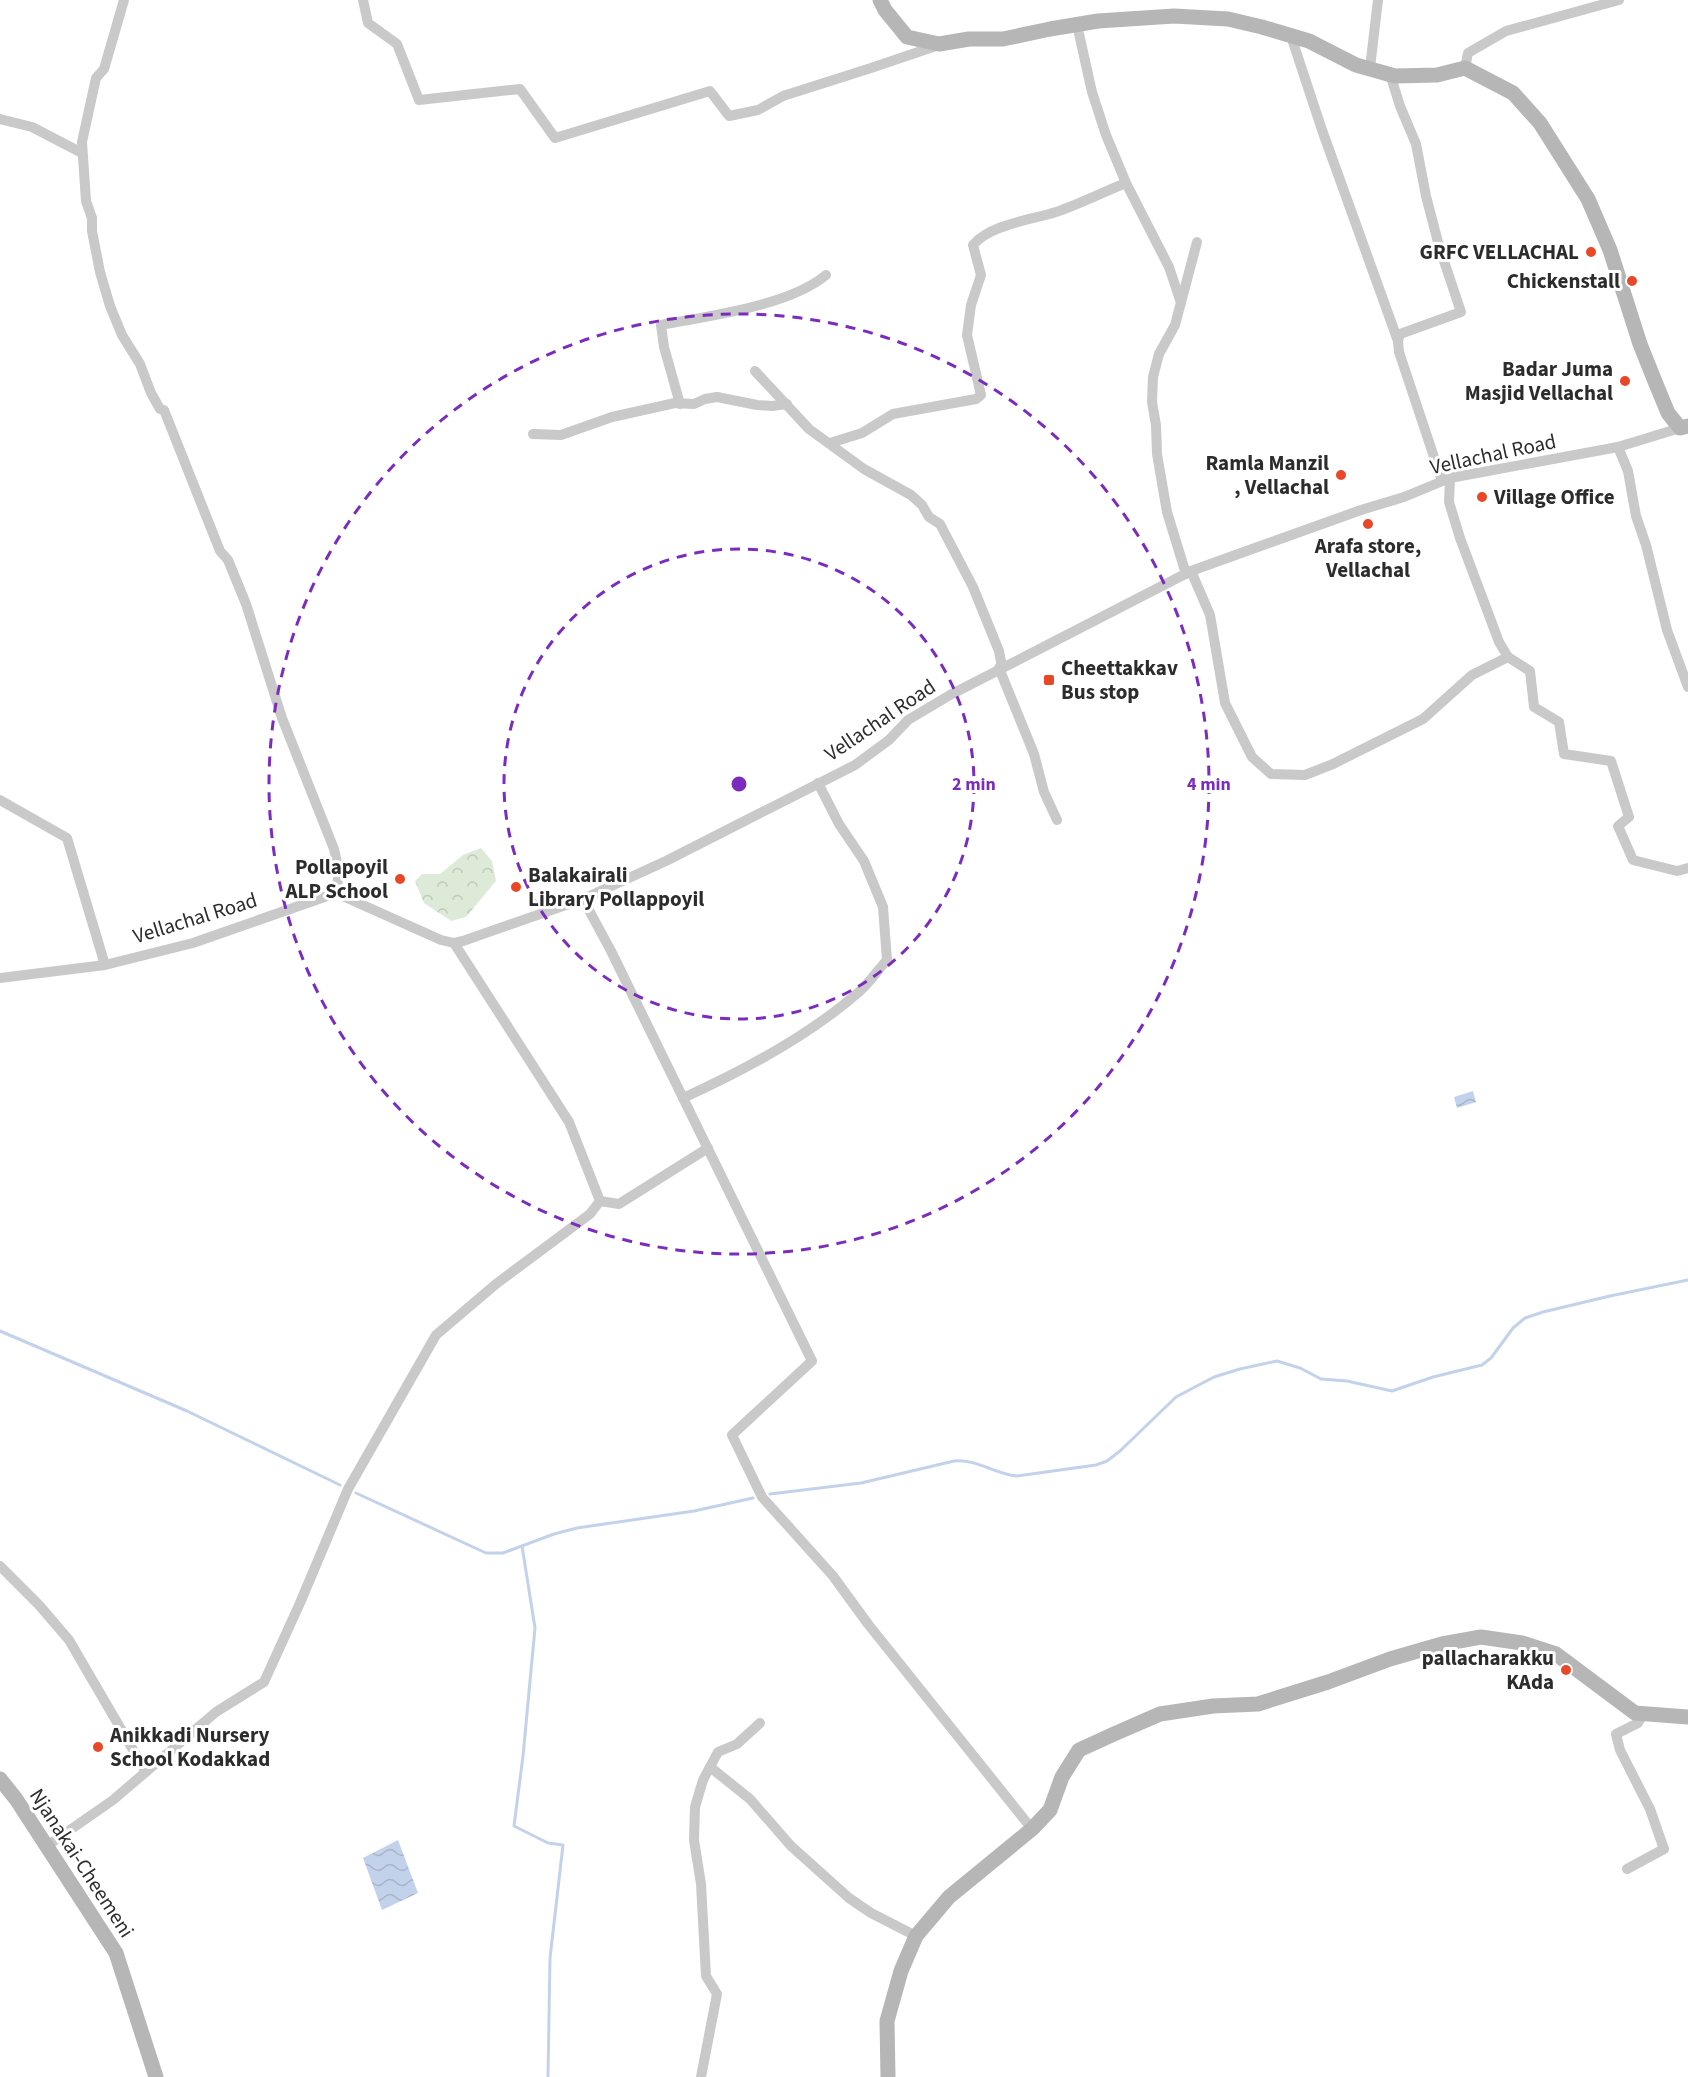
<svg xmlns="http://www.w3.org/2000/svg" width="1688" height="2077" font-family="'Source Sans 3',sans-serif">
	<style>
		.park { fill: url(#park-crowns) }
		.water { fill: url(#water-waves) }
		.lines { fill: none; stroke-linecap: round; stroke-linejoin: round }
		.stream { stroke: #c3d2eb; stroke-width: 3 }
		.street { stroke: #c9c9c9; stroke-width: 10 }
		.secondary { stroke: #b6b6b6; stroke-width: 15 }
		.ring { fill: none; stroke: #7b2cbf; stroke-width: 3; stroke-dasharray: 10 8 }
		.poi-dot { fill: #e84828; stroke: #fff; stroke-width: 2 }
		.labels { text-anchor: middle; stroke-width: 6; stroke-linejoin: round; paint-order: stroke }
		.poi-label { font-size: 21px; font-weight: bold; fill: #2c2c2c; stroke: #fff; text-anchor: end }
		.street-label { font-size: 21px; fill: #2c2c2c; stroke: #fff }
		.centre { fill: #7b2cbf; stroke: #fff; stroke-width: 3 }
		.ring-label { font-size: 18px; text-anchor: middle; font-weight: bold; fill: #7b2cbf; stroke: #fff; stroke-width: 6; stroke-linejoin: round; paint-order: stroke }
	</style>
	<defs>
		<pattern id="park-crowns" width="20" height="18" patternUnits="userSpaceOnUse" patternTransform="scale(1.5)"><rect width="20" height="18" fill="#ddead8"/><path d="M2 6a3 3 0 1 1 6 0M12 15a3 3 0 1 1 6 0" fill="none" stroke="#bec9ba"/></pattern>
		<pattern id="water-waves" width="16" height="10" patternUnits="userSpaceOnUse" patternTransform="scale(1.5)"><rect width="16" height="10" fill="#c3d2eb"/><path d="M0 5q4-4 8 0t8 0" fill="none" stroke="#a8b4ca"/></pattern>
	</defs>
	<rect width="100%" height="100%" fill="#fff"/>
	<path class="park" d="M481,848L492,861L496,881L466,917L451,921L424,903L415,881L422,874H440L463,855Z"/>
	<g class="water">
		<path d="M1473,1091L1476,1102L1457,1108L1454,1097Z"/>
		<path d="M398,1840L418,1893L382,1910L363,1858Z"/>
	</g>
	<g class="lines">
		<g class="stream">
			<path d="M0,1331L187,1411L340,1485"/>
			<path d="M356,1493L486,1553H503L554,1534L577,1528L694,1511L753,1498"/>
			<path d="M770,1494L861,1483L954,1461C978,1459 994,1474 1017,1476L1096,1465L1107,1461L1120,1451L1176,1397L1214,1377L1240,1369L1277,1361L1300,1368L1321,1379L1347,1381L1392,1391L1433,1377L1482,1365L1491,1358L1513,1328L1525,1318L1543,1312L1610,1296L1688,1280"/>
			<path d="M522,1546L535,1628L523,1756L514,1826L548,1843L563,1845L550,1958L548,2077"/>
		</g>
		<g class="street">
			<path d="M124,0L104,69L96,78L82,142L86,201L92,218V231L100,272L110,306L122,335L140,364L151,393L160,409L164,410L220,551L228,560L246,604L282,718L334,849L339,872L336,893"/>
			<path d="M363,0L368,23L397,44L419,100L520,89L555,138L710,91L729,116L758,110L783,96L871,68L939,45"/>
			<path d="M1077,25L1092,92L1106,135L1126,183L1169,267L1181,303"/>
			<path d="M1291,36L1322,130L1398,341"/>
			<path d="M1370,68L1378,0"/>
			<path d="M1465,68L1468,53L1506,31L1619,0"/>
			<path d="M1390,74L1400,106L1416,144L1426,196L1439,246L1461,312L1400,334L1398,341L1399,352L1442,481"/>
			<path d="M0,119L32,127L82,153"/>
			<path d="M755,371L809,429L864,469L911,495L922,505L929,517L940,524L973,587L999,651L1002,667"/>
			<path d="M680,404L664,347L661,325C708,316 789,306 826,275"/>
			<path d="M533,434L561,435L612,417L675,403L694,404L705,399L717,397L757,405L772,406L787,404"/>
			<path d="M830,443L862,433L893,414L976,399L981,395L967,335L971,305L981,275L973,245C991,224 1031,220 1056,212C1080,204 1103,192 1126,183"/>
			<path d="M1618,447L1628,471L1636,516L1646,545L1667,630L1688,687"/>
			<path d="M1191,571L1210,615L1225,703L1252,757L1271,774L1305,775L1333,764L1423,719L1472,675L1508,657L1499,642L1460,538L1449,502L1450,478"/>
			<path d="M1186,574L1167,512L1157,454L1156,425L1152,402L1153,377L1159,354L1175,325L1197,242"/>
			<path d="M1508,657L1530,671L1534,707L1559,722L1564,754L1611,761L1629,817L1618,826L1633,860L1677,871L1688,868"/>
			<path d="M999,668L1034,754L1044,792L1057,820"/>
			<path d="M0,800L67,838L105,965"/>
			<path d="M583,899L611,951L812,1361L732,1435L762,1497L833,1576L868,1624L1032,1829"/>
			<path d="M0,978L105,965L193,943L336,893L441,940L454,943L463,941L583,899L666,861L855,765L889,740L908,720L950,695L1191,571L1361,510L1404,497L1450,478L1618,447L1680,428"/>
			<path d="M683,1098C745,1070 809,1036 860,991C870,982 878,970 887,960L883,907L864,861L839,824L818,783"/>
			<path d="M600,1201L619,1204L708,1148"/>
			<path d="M0,1566L39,1605L69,1640L146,1772"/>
			<path d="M710,1767L750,1799L791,1846L849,1898L871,1913L916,1936"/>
			<path d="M47,1846L113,1800L216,1712L264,1682L300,1603L348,1489L436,1335L496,1284L590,1214L600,1201L569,1122L454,943"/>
			<path d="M1627,1869L1664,1849L1650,1809L1620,1750L1616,1734L1638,1723L1643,1714"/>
			<path d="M701,2077L717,1994L706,1976L701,1884L694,1840L695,1807L703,1780L718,1752L737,1744L760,1723"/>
		</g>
		<g class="secondary">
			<path d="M880,0L885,10L907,37L939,44L969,39H1003L1050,29L1098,21L1174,16L1228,19L1262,27L1309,41L1356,65L1395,76L1437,75L1465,68L1513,93L1540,123L1588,199L1610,250L1640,344L1654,379L1668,413L1680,428L1688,426"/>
			<path d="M0,1779L16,1799L116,1953L156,2077"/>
			<path d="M888,2077L887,2021L901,1971L916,1936L949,1897L1032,1829L1050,1810L1062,1777L1079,1750L1114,1734L1160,1714L1213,1706L1258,1704L1328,1682L1390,1659L1442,1644L1481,1637L1522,1643L1556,1654L1635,1713L1688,1717"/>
		</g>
	</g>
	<g class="ring">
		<circle cx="739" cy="784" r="235"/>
		<circle cx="739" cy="784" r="470"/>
	</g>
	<g class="poi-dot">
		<circle cx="1591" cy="252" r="6"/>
		<circle cx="1632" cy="281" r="6"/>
		<circle cx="1625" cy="381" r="6"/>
		<circle cx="1341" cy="475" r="6"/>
		<circle cx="1482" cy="497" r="6"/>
		<circle cx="1368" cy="524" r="6"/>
		<rect x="1043" y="674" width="12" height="12" rx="3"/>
		<circle cx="400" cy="879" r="6"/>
		<circle cx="516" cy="887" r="6"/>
		<circle cx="1566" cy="1670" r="6"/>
		<circle cx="98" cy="1747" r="6"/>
	</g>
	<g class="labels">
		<g class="poi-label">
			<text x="1579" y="259">GRFC VELLACHAL</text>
			<text x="1620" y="288">Chickenstall</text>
			<text x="1613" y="376">Badar Juma<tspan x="1613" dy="24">Masjid Vellachal</tspan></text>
			<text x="1329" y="470">Ramla Manzil<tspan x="1329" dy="24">, Vellachal</tspan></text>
			<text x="1494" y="504" text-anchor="start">Village Office</text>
			<text x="1368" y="553" text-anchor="middle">Arafa store,<tspan x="1368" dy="24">Vellachal</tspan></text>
			<text x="1061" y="675" text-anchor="start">Cheettakkav<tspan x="1061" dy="24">Bus stop</tspan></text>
			<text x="388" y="874">Pollapoyil<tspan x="388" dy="24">ALP School</tspan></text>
			<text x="528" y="882" text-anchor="start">Balakairali<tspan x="528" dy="24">Library Pollappoyil</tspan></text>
			<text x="1554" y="1665">pallacharakku<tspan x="1554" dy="24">KAda</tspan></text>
			<text x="110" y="1742" text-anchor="start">Anikkadi Nursery<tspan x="110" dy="24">School Kodakkad</tspan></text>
		</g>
		<g class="street-label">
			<text transform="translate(1493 454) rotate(-12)" y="7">Vellachal Road</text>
			<text transform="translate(880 720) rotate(-34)" y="7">Vellachal Road</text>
			<text transform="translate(195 918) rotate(-17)" y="7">Vellachal Road</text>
			<text transform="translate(82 1863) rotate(57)" y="7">Njanakai-Cheemeni</text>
		</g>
	</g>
	<circle cx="739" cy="784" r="9" class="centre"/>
	<g class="ring-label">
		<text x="974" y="790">2 min</text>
		<text x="1209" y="790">4 min</text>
	</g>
</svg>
